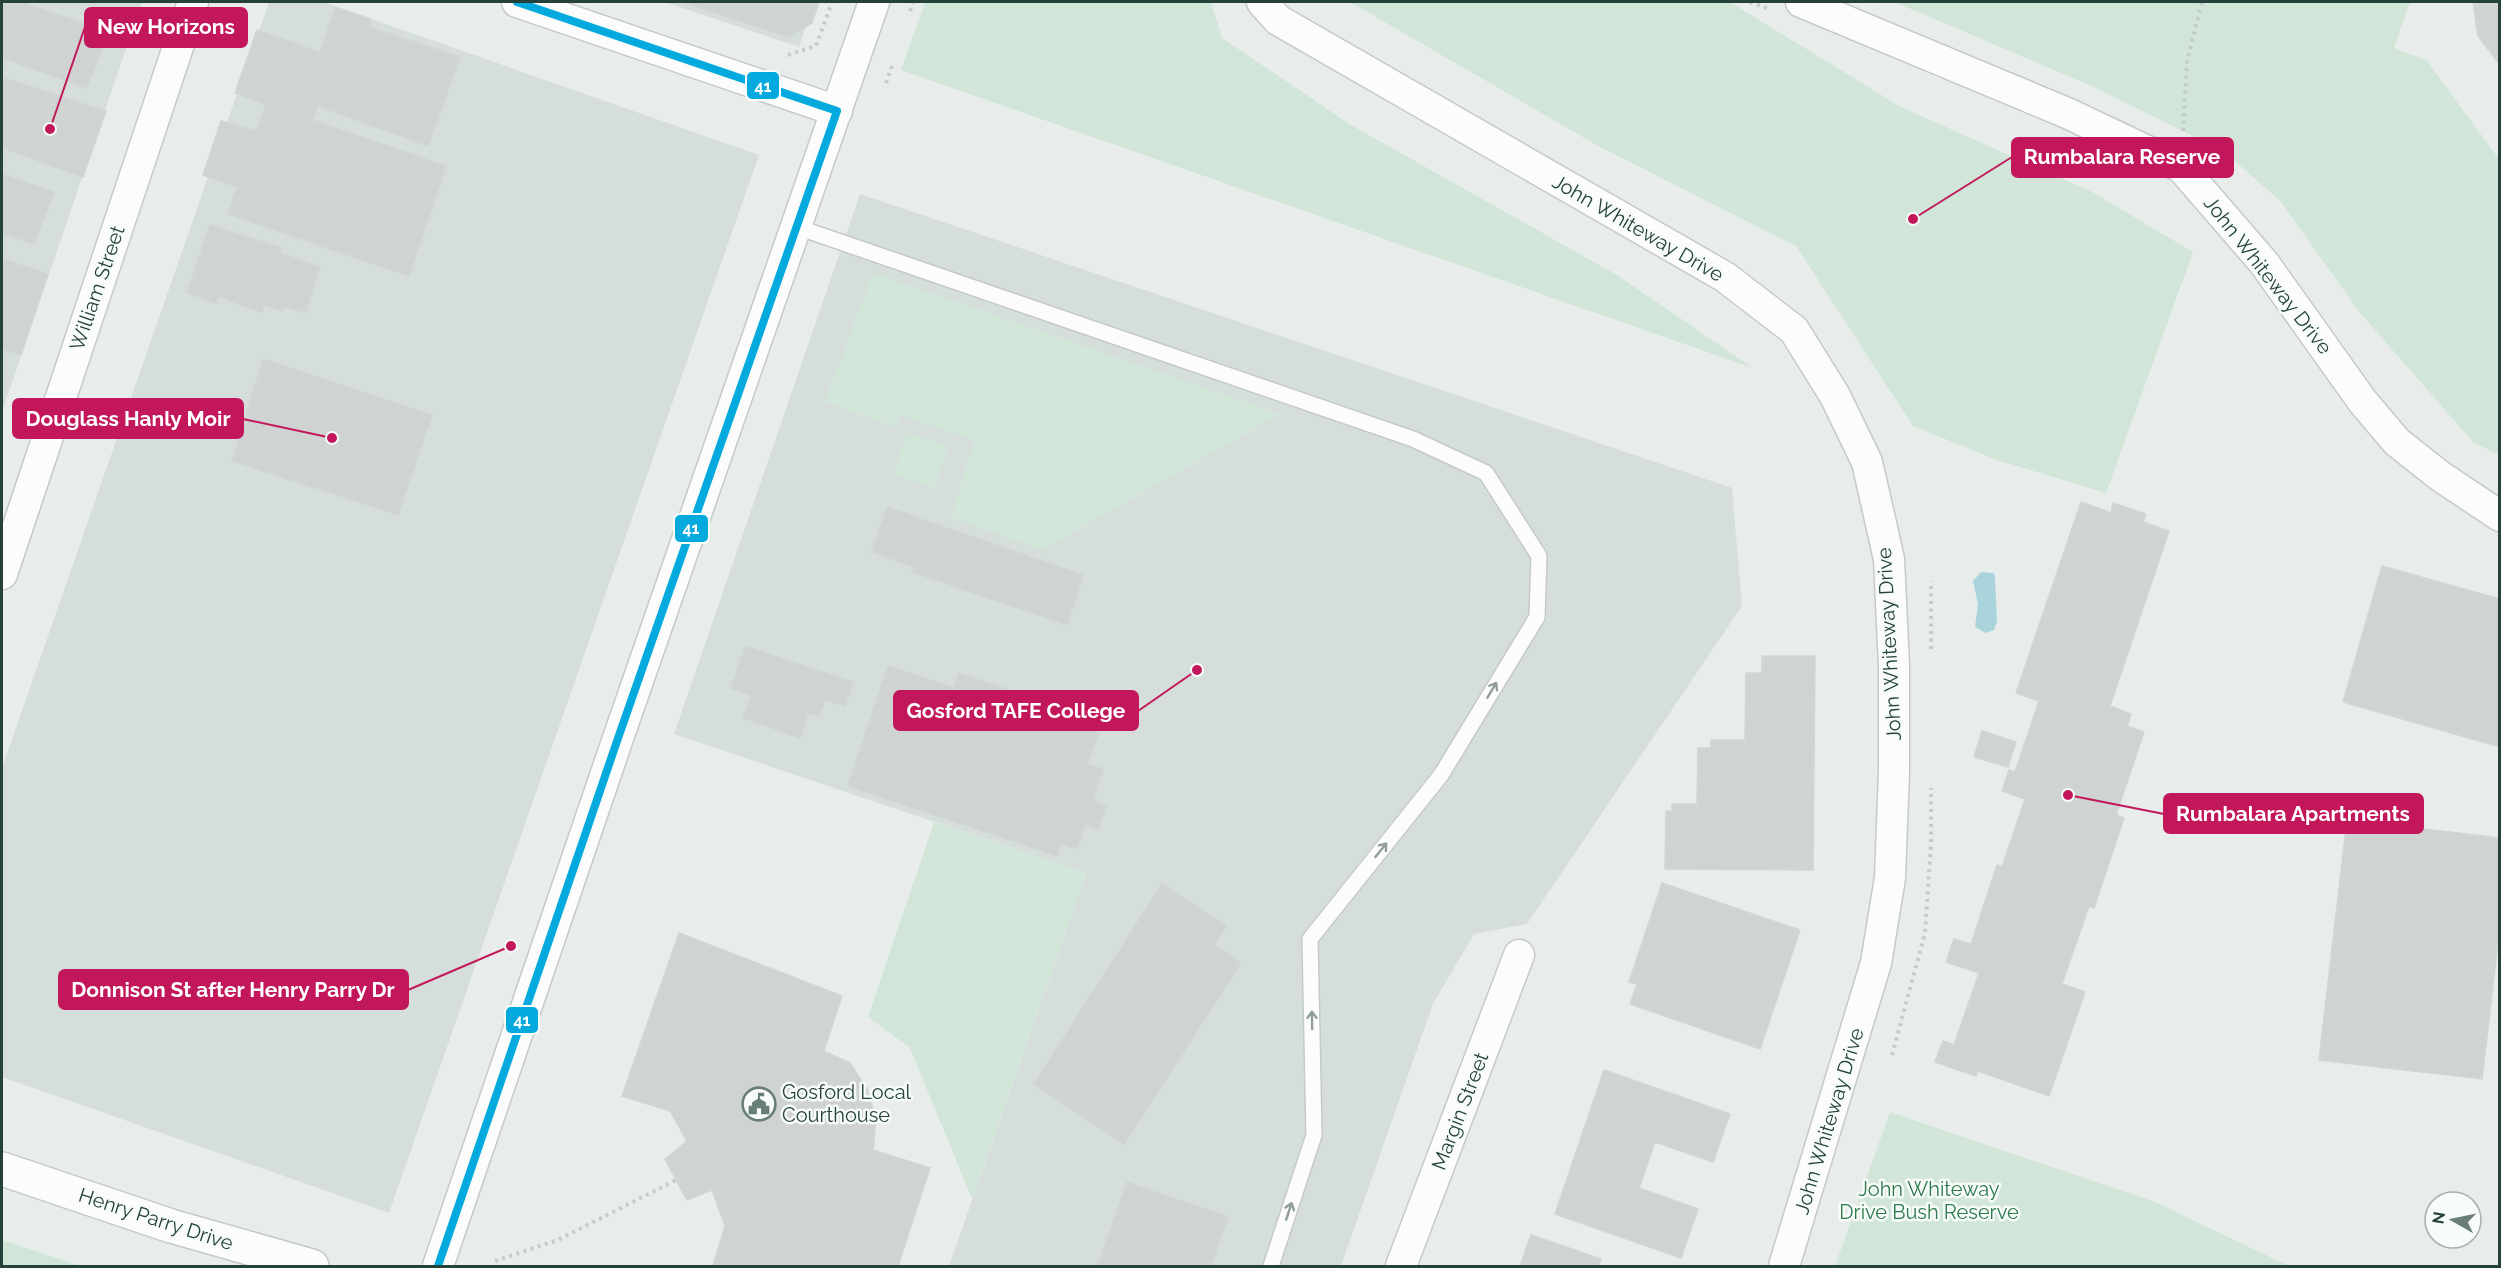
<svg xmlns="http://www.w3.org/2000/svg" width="2501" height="1268" font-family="Raleway,sans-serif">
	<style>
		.built { fill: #d6dedb }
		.green { fill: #d1e6d8 }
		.water { fill: #a9d4db }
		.building { fill: #cfd4d2; stroke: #d1d6d4; stroke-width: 1.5 }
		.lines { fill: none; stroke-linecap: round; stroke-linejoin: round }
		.lane-casing { stroke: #c5cac8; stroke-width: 18 }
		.street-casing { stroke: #c5cac8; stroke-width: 33 }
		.secondary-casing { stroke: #c3cbc8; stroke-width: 36 }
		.path { stroke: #c3ccca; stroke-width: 4; stroke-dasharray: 3 4.5; stroke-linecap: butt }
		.lane { stroke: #fcfcfc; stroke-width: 15 }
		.street { stroke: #fcfcfc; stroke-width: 30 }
		.secondary { stroke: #fcfcfc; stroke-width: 33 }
		.bus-1-casing { stroke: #f7fbf9; stroke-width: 12 }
		.bus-1 { stroke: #04aadd; stroke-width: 8 }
		.oneway { stroke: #909f9b }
		.labels { text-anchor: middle; stroke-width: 5; stroke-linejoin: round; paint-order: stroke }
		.street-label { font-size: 20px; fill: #24423a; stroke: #f7fbf9 }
		.poi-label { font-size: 20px; fill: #24423a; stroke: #f7fbf9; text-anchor: start }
		.park-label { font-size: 20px; fill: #2d7a4b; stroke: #f7fbf9 }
		.leader { fill: none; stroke: #c2185b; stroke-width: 2 }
		.callout-dot { fill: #c2185b; stroke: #f7fbf9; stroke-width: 2 }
		.callout { fill: #c2185b; stroke: #c2185b; stroke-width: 2 }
		.callout-label { font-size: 21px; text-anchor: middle; font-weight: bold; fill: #fff }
		.line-badge { stroke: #f7fbf9; stroke-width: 2 }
		.badge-label { font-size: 16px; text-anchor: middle; font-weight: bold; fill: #fff }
	</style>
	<rect width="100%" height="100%" fill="#e8edeb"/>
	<g class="built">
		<path d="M2,2H142L2,412Z"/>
		<path d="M269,2H323L759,155L389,1213L2,1077V768Z"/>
		<path d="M665,2H814L799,47Z"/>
		<path d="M860,194L1732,488L1742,606L1527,924L1474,934L1433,1004L1341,1266H949L1086,873L674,734Z"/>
	</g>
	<g class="green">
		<path d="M925,2H1211L1222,38L1351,125L1617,275L1753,368L901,70Z"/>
		<path d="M1350,2H1730L1901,107L2092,192L2193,252L2106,493L1997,460L1913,426L1796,246L1600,147Z"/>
		<path d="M1894,2H2410L2394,48L2426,60L2499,159V455L2473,442L2360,313L2281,202L2225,152L2094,87Z"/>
		<path d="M873,273L1280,414L1042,550L951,517L975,440L900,415L896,427L825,402Z"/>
		<path d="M907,433L948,446L935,488L893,474Z"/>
		<path d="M934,822L1086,873L972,1199L910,1048L868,1017Z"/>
		<path d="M1890,1112L2155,1202L2289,1266H1835Z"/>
		<path d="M2,1240L81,1266H2Z"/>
	</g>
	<path class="water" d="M1981,572L1994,573L1995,578L1997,622L1994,630L1986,633L1975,627L1978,604L1973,581Z"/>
	<g class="building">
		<path d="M2,2H20L108,32L87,88L2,58Z"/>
		<path d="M683,2H819L812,23L789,37Z"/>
		<path d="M2473,2H2500V65L2478,36Z"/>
		<path d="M335,7L371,19L369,27L460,57L428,146L318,106L312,120L298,116Z"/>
		<path d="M257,30L319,52L298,116L235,93Z"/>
		<path d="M2,77L106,111L83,177L2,148Z"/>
		<path d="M266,104L446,166L409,276L228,214L237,187L203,175L221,121L256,131Z"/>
		<path d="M2,174L54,192L34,244L2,233Z"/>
		<path d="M210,225L282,248L280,253L320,267L306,313L284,306L282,311L264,305L262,313L218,296L216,303L187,293Z"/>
		<path d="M2,259L48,274L21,355L2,349Z"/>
		<path d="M263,359L432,415L398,515L232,461Z"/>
		<path d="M2081,502L2111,513L2113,503L2146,514L2143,522L2169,531L2110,706L2131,714L2127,726L2144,732L2116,815L2124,818L2094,908L2089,906L2062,984L2085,992L2049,1096L1978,1071L1976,1076L1935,1062L1943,1041L1954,1045L1979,973L1946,962L1954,939L1971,944L1997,865L2002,867L2025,799L2002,791L2009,770L2015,772L2039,701L2016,693Z"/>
		<path d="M887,507L1083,575L1067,625L912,572L914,567L872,552Z"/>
		<path d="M2382,566L2500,599V747L2343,702Z"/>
		<path d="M745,646L853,682L845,706L825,700L819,716L808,713L800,738L743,718L751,695L731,688Z"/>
		<path d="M1762,656H1815L1813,870L1665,869L1666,811L1672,812V804H1697L1698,748H1711V740H1745L1746,673H1762Z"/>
		<path d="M888,666L954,688L959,673L1103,721L1088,764L1103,769L1093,801L1106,806L1098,829L1085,824L1077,849L1061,843L1057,856L848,786Z"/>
		<path d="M1982,731L2016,742L2008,767L1974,757Z"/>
		<path d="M2347,820L2500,838V926L2482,1079L2319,1060Z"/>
		<path d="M1662,883L1800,930L1760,1049L1630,1004L1637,984L1629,982Z"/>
		<path d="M1162,884L1226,926L1214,945L1241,963L1124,1144L1034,1084Z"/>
		<path d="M679,933L842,996L824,1051L850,1063L867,1089L876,1119L873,1150L930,1168L898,1266H713L725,1226L712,1190L687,1200L665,1159L687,1141L670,1111L622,1096Z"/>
		<path d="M1604,1070L1730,1114L1713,1162L1655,1142L1639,1188L1698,1209L1681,1258L1555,1214Z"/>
		<path d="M1127,1182L1228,1217L1211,1266H1098Z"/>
		<path d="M1531,1235L1601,1259L1599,1266H1520Z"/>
	</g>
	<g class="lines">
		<defs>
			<path id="lane" d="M797,227L1413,439L1486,473L1539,556L1537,617L1441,775L1310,939L1314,1135L1271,1266"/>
			<g id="street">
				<path d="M517,2L837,111"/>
				<path d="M1262,2L1278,20L1725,277L1794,330L1835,396L1867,462L1889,559L1894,666V771L1890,878L1876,963L1784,1266"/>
				<path d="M1801,2L2067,113L2181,167L2264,263L2363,402L2397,442L2440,476L2500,516"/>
				<path d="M2,574L193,2"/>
				<path d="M438,1266L616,744L874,2"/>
				<path d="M1401,1266L1519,955"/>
			</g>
			<path id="secondary" d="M2,1169L171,1226L312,1266"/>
		</defs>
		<use href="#lane" class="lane-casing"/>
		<use href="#street" class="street-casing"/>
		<use href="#secondary" class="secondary-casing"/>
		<g class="path">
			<path d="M1750,2L1769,9"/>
			<path d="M910,11L913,2"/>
			<path d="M788,55L816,46L832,2"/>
			<path d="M886,83L892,66"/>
			<path d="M2183,131L2187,61L2202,2"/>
			<path d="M1931,649V581"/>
			<path d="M1892,1055L1925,933L1931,844V788"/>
			<path d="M495,1261L558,1240L676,1180"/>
		</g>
		<use href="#lane" class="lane"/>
		<use href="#street" class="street"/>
		<use href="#secondary" class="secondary"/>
		<defs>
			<path id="bus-1" d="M438,1266L616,744L837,111L517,2"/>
		</defs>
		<use href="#bus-1" class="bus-1-casing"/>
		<use href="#bus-1" class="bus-1"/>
	</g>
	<defs><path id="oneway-shaft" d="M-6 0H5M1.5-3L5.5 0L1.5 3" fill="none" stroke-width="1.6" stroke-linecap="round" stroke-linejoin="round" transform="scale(1.5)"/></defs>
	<g class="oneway">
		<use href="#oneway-shaft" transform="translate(1492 690) rotate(-59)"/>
		<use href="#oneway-shaft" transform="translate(1381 850) rotate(-51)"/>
		<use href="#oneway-shaft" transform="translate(1312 1020) rotate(-91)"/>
		<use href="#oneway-shaft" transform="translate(1289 1211) rotate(-72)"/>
	</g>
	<defs>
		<symbol id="civic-ring" viewBox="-11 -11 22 22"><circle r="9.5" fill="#f7fbf9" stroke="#697e78" stroke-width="1.5"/><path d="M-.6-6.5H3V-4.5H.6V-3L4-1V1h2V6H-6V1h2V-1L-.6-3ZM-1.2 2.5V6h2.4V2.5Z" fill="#697e78"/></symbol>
	</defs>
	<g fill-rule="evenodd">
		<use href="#civic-ring" x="740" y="1085" width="38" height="38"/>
	</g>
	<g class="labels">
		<g class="street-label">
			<text transform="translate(1638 228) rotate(30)" y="7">John Whiteway Drive</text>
			<text transform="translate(2268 275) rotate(52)" y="7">John Whiteway Drive</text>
			<text transform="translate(97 288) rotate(-71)" y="7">William Street</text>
			<text transform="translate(1889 644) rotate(-93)" y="7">John Whiteway Drive</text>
			<text transform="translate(1460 1111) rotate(-69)" y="7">Margin Street</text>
			<text transform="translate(1829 1121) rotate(-73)" y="7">John Whiteway Drive</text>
			<text transform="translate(156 1219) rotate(18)" y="7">Henry Parry Drive</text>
		</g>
		<g class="poi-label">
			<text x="782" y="1099">Gosford Local<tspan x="782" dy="23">Courthouse</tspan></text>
		</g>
		<g class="park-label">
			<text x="1929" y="1196">John Whiteway<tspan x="1929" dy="23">Drive Bush Reserve</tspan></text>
		</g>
	</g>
	<path class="leader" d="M50 129L85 27M1913 219L2012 157M332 438L243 419M1197 670L1138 711M2068 795L2164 814M511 946L408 990"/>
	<g class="callout-dot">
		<circle cx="50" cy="129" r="6"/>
		<circle cx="1913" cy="219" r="6"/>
		<circle cx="332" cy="438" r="6"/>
		<circle cx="1197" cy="670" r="6"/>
		<circle cx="2068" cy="795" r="6"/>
		<circle cx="511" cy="946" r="6"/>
	</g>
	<g class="callout">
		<rect x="85" y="8" width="162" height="39" rx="6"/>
		<rect x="2012" y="138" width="221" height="39" rx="6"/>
		<rect x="13" y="399" width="230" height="39" rx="6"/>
		<rect x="894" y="691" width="244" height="39" rx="6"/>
		<rect x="2164" y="794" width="259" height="39" rx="6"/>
		<rect x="59" y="970" width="349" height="39" rx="6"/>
	</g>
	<g class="callout-label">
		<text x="166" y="34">New Horizons</text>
		<text x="2122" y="164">Rumbalara Reserve</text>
		<text x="128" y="426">Douglass Hanly Moir</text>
		<text x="1016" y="718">Gosford TAFE College</text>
		<text x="2293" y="821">Rumbalara Apartments</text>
		<text x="233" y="997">Donnison St after Henry Parry Dr</text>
	</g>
	<g class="line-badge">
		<rect x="746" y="71" width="34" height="29" rx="6" fill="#04aadd"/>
		<rect x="674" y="514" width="35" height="29" rx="6" fill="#04aadd"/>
		<rect x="505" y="1006" width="34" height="28" rx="6" fill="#04aadd"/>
	</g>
	<g class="badge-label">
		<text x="763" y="92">41</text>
		<text x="691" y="534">41</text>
		<text x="522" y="1026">41</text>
	</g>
	<rect width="2501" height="1268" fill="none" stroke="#24423a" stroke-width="6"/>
	<g transform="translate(2453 1220) rotate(279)"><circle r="28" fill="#f7fbf9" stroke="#a3b1ad" stroke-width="1.5"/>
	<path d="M0-4.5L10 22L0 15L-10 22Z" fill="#697e78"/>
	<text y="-9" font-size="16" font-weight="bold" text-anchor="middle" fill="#24423a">N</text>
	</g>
</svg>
